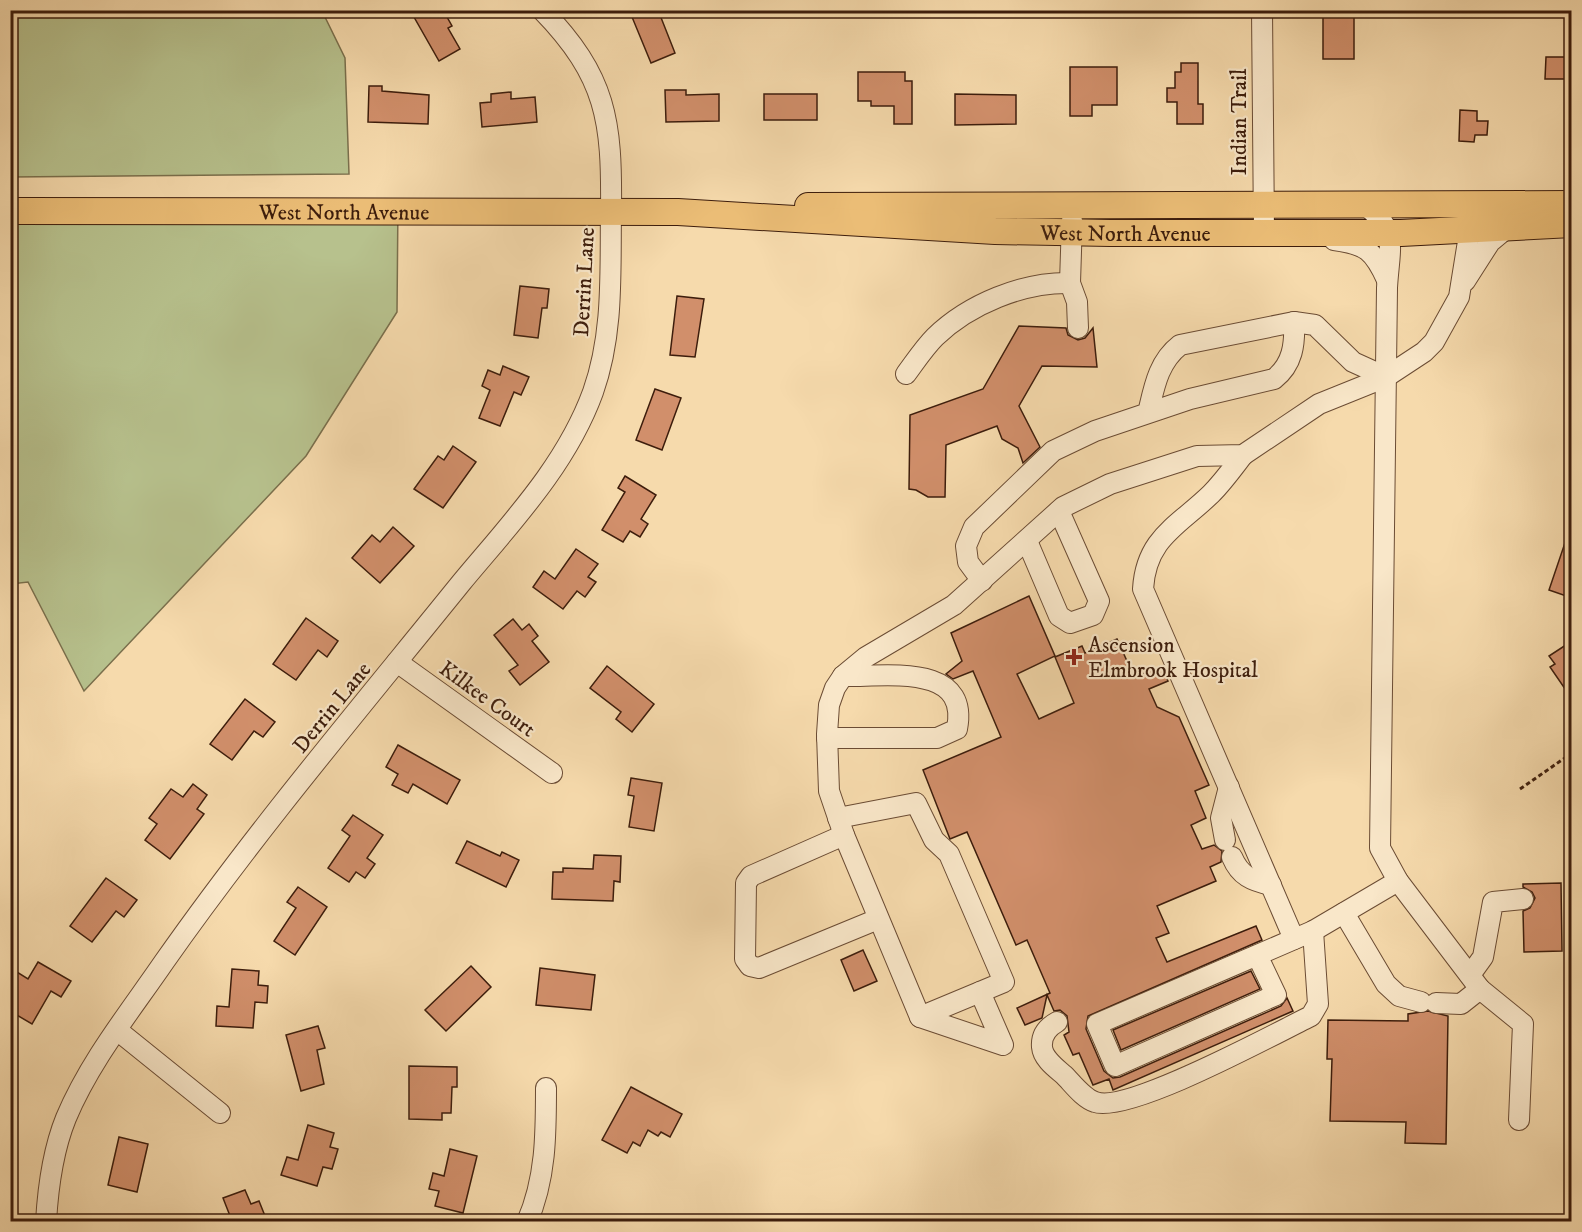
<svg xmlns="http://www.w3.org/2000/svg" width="1582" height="1232" font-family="'IM FELL DW Pica',serif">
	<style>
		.green { fill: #b7c18d; stroke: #7a6f4c; stroke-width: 1.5 }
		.building { fill: #d18f6b; stroke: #3d1d0c; stroke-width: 1.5 }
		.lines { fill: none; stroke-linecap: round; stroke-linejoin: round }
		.minor-casing { stroke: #6b4c34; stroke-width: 22 }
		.major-casing { stroke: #3d1d0c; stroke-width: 28 }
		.path { stroke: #3d1d0c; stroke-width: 3; stroke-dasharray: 4.5 3; stroke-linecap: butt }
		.minor { stroke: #f9e7c9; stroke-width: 20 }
		.major { stroke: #ebbd76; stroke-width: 26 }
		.poi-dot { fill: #8f2418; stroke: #f9e7c9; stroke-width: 2 }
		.labels { text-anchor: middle; stroke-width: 4.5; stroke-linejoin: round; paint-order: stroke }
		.street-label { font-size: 22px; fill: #3d1d0c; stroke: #f9e7c9 }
		.poi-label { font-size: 22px; fill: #3d1d0c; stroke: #f9e7c9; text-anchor: start }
	</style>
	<rect width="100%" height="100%" fill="#f6daac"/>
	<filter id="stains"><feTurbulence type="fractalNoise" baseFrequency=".00333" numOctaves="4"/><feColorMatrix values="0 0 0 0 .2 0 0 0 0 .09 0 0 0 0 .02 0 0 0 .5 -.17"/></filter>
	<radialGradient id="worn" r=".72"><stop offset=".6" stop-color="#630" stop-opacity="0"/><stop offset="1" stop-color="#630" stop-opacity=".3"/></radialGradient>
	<g class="green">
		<path d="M11,10L322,11L345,58L349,174L11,177Z"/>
		<path d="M398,202L397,312L306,456L84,691L28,582L11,584L10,208Z"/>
	</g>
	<g class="building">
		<path d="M410,10H443L452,26L448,28L460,49L439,61Z"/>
		<path d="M647,10H658L675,53L651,63L632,17Z"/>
		<rect x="1323" y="17" width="31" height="42"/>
		<path d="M1546,57H1571L1570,79H1545Z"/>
		<path d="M1181,63H1198V104H1203V124H1177V102H1167V88H1175V72H1181Z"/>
		<path d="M1070,67H1117V105H1092V116H1070Z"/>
		<path d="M858,72H905V81H912V124H894V106H871V101H858Z"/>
		<path d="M369,86H382V91L429,95L428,124L368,122Z"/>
		<path d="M665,90H686V95L719,94V121L666,122Z"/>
		<path d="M511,92V99L535,97L537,122L482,127L480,103L491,102V94Z"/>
		<rect x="764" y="94" width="53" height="26"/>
		<path d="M955,94L1016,95V124L955,125Z"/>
		<path d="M1460,110L1477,111V121H1488L1487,135H1475L1474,142L1459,141Z"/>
		<path d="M520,286L549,289L547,308H542L538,338L514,335Z"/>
		<path d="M677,296L704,299L695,357L670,355Z"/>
		<path d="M1019,326L1066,328L1068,335L1078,340L1085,338L1093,328L1097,367L1042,366L1019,406L1040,447L1023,463L1018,448L1002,439L997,426L946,445L945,497H928L916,490L909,489L910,415L983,389Z"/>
		<path d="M503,366L529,377L521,395L514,392L500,426L479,418L490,390L482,386L488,370L500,375Z"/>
		<path d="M655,389L681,398L662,450L636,440Z"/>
		<path d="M453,446L476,462L443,508L414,489L438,456L444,460Z"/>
		<path d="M625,476L656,495L641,519L648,524L640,537L630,531L623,542L602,530L625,492L618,488Z"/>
		<path d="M393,527L414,546L380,583L352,558L372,535L380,542Z"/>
		<path d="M1569,531H1572V598L1549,590Z"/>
		<path d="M576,549L598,564L588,577L596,582L585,597L577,591L563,609L533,587L544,571L555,579Z"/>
		<path d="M1029,596L1055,656L1017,674L1039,719L1074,703L1055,657L1082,646L1085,653L1117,639L1132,672L1141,669L1143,674L1161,666L1168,681L1149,689L1157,707L1179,717L1209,785L1195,791L1206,818L1191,825L1202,849L1214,845L1222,851L1221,862L1210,867L1216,881L1157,906L1169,933L1156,938L1167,962L1256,926L1262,940L1088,1016L1086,1029L1104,1071L1113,1078L1120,1077L1281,1006L1287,998L1293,1011L1113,1090L1109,1079L1093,1085L1079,1053L1073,1055L1064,1035L1069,1032L1067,1016L1060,1010L1054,1011L1047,995L1042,1018L1025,1025L1017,1008L1050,993L1027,940L1016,945L967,832L950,839L923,770L1001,737L973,671L953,679L946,674L962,661L951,633Z"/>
		<path d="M306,618L338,641L327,657L318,650L296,680L273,664Z"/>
		<path d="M513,619L522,630L529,624L538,636L532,641L549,662L520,685L509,671L518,665L494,635Z"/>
		<path d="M1572,641V699L1550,667L1555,664L1549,656Z"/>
		<path d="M607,666L654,704L632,732L616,719L621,712L590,688Z"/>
		<path d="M245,699L275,722L263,737L254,731L232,760L210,744Z"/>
		<path d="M398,745L460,780L447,804L413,784L408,793L392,785L398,774L386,767Z"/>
		<path d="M631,778L662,783L654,831L629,827L634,796L628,795Z"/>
		<path d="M193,784L207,795L197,809L204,814L170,859L145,840L157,824L149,818L171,789L183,797Z"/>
		<path d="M353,815L383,835L367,858L375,864L365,878L356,872L349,882L328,868L350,836L342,830Z"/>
		<path d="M467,841L500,856L502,852L519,860L506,887L456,863Z"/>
		<path d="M594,855L621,856L620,882L614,881L613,901L552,899L553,872H563V868L593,869Z"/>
		<path d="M106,878L137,900L124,917L116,911L92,942L70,926Z"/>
		<path d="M1561,883L1562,951L1524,952L1523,911L1530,908L1535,898L1532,892L1523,887V884Z"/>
		<path d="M298,887L327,907L295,955L274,941L296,908L287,902Z"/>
		<path d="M863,950L877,981L854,991L841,960Z"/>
		<path d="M38,962L71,981L61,997L51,991L32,1024L10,1011L17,996L10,993V983L17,972L28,979Z"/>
		<path d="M471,966L491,987L446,1031L425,1010Z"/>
		<path d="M540,968L595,975L591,1010L536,1005Z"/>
		<path d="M232,969L259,971L258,985L268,986L267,1003L255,1002L253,1028L216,1026L217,1006L229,1007Z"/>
		<path d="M1251,971L1260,989L1121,1050L1113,1030Z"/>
		<path d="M1428,1011L1448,1016L1446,1144L1405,1143L1406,1122L1330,1121L1332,1059H1327L1328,1020L1408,1021V1014Z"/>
		<path d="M318,1026L325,1048L317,1050L324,1084L301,1091L286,1035Z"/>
		<path d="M409,1066L457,1067V1087H452L451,1113H442V1120L409,1119Z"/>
		<path d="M631,1087L682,1114L670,1137L661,1132L658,1136L648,1130L640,1146L633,1142L627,1153L602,1140Z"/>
		<path d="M308,1125L334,1133L330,1147L338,1149L332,1169L323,1167L317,1186L281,1175L287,1157L298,1160Z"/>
		<path d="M119,1137L148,1144L137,1192L108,1185Z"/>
		<path d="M450,1149L477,1156L463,1213L435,1206L439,1191L429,1189L433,1173L444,1176Z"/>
		<path d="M245,1190L251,1204L259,1201L267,1221H232L223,1198Z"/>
	</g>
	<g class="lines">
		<defs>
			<g id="minor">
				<path d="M1262,10L1264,233"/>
				<path d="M1363,204C1400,229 1389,248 1387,288L1380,848L1398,881L1480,989"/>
				<path d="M1072,220L1070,283L1077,302L1078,328"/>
				<path d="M1334,240C1366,244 1374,251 1387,280"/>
				<path d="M1465,281L1490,242L1508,227"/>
				<path d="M1294,322L1315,325L1353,362L1386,377"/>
				<path d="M906,374C915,362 924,348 935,337C969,304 1023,282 1070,283"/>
				<path d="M1243,455C1233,468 1223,482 1211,494C1178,526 1146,538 1143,589L1294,939"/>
				<path d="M1027,541L1059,616L1070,623L1093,615L1099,601L1059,511"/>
				<path d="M982,581L968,562L966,546L974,527L1053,451L1095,431L1190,399L1274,379C1293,364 1295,344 1294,322L1180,345C1158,362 1154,388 1148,413"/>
				<path d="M397,662L552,773"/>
				<path d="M827,738H937L957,729C970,662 885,677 843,676"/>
				<path d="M838,818L916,803L934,840L949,854L1004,982L920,1017"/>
				<path d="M844,835L751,876L746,883L745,959L750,966L759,968L878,919"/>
				<path d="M1225,840L1221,818L1229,787"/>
				<path d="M1232,857C1240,876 1252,881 1271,885"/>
				<path d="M1344,913L1386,984L1399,996L1421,1002"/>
				<path d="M1257,955L1276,995L1115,1066L1097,1024L1313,931L1398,881"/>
				<path d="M1470,975L1483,957L1493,902L1523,899"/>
				<path d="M980,992L1003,1045L920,1017L844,835L829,791L827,734L829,705L835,688L843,676L866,657L954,605L1063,507L1110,484L1197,456L1243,455L1319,404L1386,377L1424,352L1434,342L1459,297L1470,229L1478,220"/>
				<path d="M1436,1003L1461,1004L1480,989L1523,1024L1519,1120"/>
				<path d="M1057,1022C1048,1027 1041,1035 1042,1047C1043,1059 1056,1068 1064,1075C1073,1084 1083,1098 1095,1102C1128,1114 1274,1034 1311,1016L1318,1004L1313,931"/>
				<path d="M117,1030L220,1113"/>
				<path d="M46,1222C48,1187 53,1150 66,1118C90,1061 129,1013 164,962C256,831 360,708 461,583C510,524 566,466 593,392C614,333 610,271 611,210C612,121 607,77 542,10"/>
				<path d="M527,1222C546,1179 546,1134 546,1088"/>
			</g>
			<g id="major">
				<path d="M808,206L1572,204"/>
				<path id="s1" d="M10,211L678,212L995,231L1110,233H1401L1572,224"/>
			</g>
		</defs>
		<use href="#minor" class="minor-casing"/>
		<use href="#major" class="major-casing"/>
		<path class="path" d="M1520,789L1572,753"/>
		<use href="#minor" class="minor"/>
		<use href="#major" class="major"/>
	</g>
	<path class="poi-dot" d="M1071 648h6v6h6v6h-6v6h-6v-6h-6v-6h6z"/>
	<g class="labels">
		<g class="street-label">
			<text transform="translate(1238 122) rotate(-90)" y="8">Indian Trail</text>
			<text dy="8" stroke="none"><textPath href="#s1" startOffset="334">West North Avenue</textPath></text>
			<text dy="8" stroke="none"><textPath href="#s1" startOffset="1116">West North Avenue</textPath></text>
			<text transform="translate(583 282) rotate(-87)" y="8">Derrin Lane</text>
			<text transform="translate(488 698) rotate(36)" y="8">Kilkee Court</text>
			<text transform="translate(331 707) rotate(-51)" y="8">Derrin Lane</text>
		</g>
		<g class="poi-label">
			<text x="1088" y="652">Ascension<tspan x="1088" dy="25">Elmbrook Hospital</tspan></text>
		</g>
	</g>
	<rect width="1582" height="1232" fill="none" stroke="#f6daac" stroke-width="36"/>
	<rect x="12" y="12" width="1558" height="1208" fill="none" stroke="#3d1d0c" stroke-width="3"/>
	<rect x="18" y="18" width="1546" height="1196" fill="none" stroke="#3d1d0c" stroke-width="1.5"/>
	<rect width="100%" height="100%" filter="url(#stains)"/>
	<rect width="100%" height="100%" fill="url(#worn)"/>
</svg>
